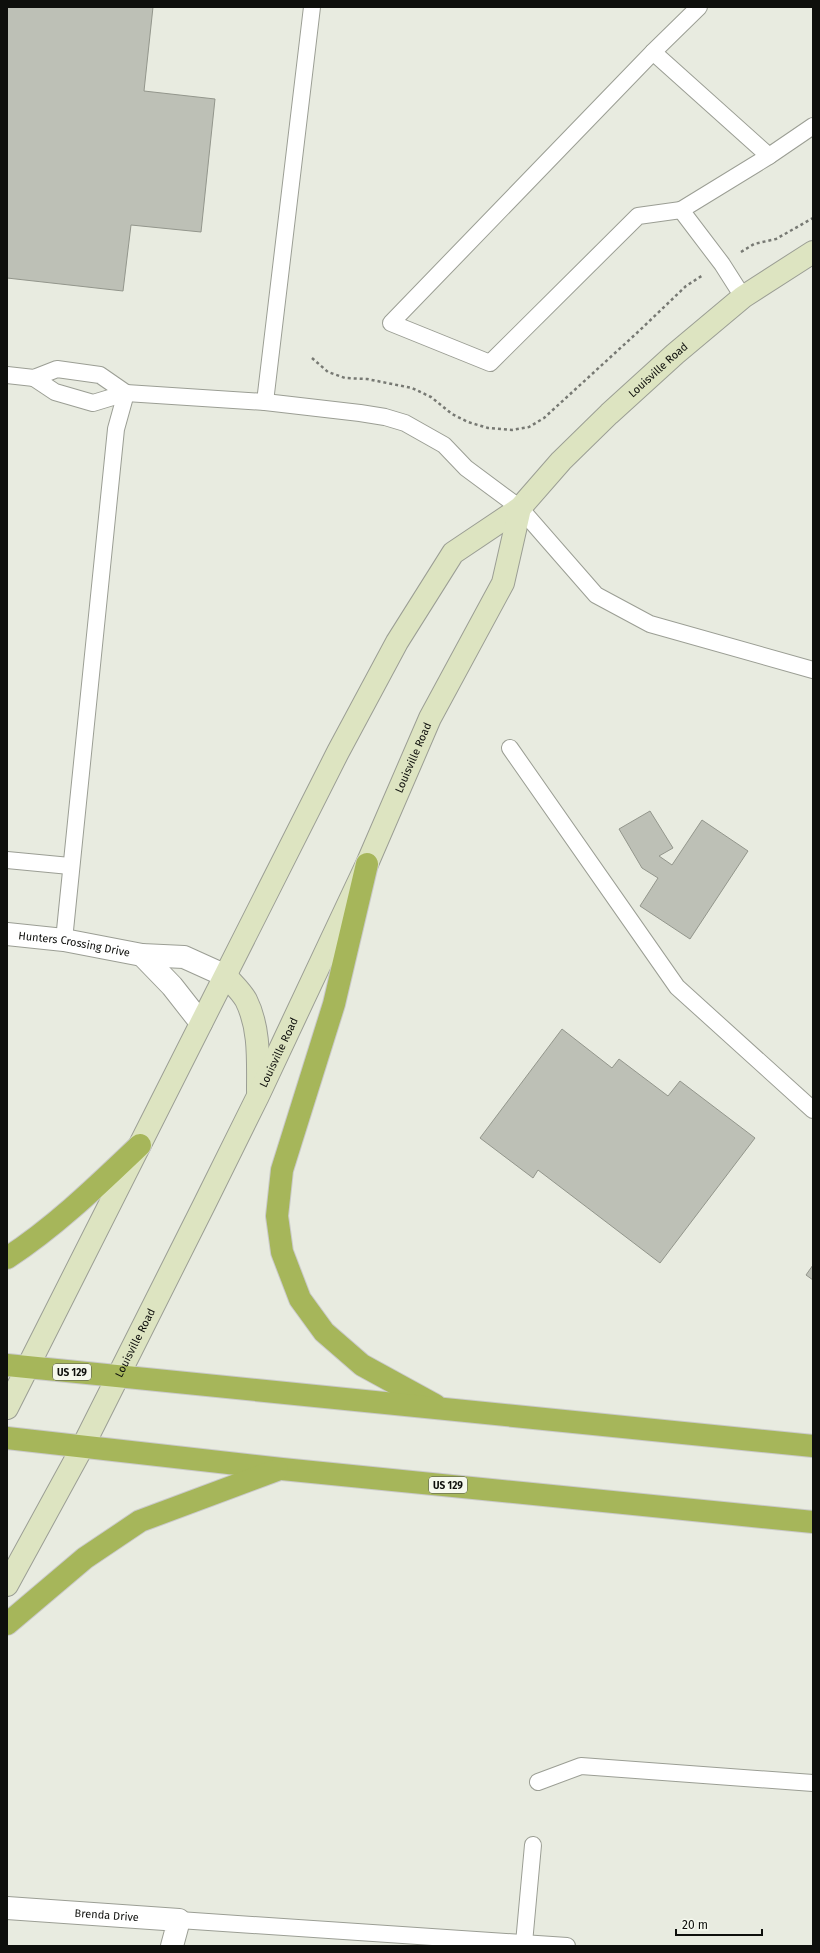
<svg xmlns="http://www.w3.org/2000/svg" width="820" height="1953" font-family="'Fira Sans',sans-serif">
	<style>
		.building { fill: #bdc0b6; stroke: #93968c }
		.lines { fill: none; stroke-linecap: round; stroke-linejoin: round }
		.service-casing { stroke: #9b9e94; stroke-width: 18 }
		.minor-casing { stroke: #9b9e94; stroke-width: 24 }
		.secondary-casing { stroke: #9b9e94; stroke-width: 24 }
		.trunk-casing { stroke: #cacaca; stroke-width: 24 }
		.path { stroke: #777973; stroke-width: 2.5; stroke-dasharray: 3 3; stroke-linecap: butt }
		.service { stroke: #fff; stroke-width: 16 }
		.minor { stroke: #fff; stroke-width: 22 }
		.secondary { stroke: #dde4c1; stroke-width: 22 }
		.trunk { stroke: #a6b65a; stroke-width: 22 }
		.labels { text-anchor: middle; stroke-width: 3; stroke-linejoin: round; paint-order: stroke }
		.shield { fill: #f5f8ed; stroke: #535550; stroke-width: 1 }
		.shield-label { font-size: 10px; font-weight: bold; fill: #0e0f0c }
		.street-label { font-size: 11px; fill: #0e0f0c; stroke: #f5f8ed }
	</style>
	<rect width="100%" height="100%" fill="#e8ebe0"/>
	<g class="building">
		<path d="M7,7H153L144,91L215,99L201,232L131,225L123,291L7,278Z"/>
		<path d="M650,811L673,848L659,856L672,865L702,820L748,851L690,939L640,906L658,878L642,868L619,829Z"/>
		<path d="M562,1029L612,1068L619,1059L668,1096L680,1081L755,1138L660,1263L538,1170L533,1178L480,1138Z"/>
		<path d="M813,1265V1280L806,1275Z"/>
	</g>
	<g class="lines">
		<defs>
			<g id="service">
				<path d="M699,7L653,52L769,156"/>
				<path d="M653,52L391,323L490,363L638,216L681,210"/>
				<path d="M743,297L722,264L681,210L769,156L813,126"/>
				<path d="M7,375L34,378L57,369L100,375L126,393"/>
				<path d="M34,378L55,392L93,403L126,393L265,402L360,413L385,417L405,423L444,445L466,468L520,508L596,595L650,624L813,670"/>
				<path d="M265,402L312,7"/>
				<path d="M510,748L677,987L813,1110"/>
				<path d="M7,860L70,866"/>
				<path d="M64,940L116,429L126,393"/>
				<path d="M538,1782L581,1766L813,1783"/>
				<path d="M179,1920L567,1946"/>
				<path d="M524,1943L533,1845"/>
			</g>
			<g id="minor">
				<path id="s1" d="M7,934L64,940L142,955L184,957L226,976"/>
				<path d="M142,955L172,986L201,1023"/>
				<path id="s2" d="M7,1908L179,1920L172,1946"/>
			</g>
			<g id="secondary">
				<path d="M226,976C232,983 241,991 246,1000C260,1028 258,1060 258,1091"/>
				<path id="s3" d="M7,1408L338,752L397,642L453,553L520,508L561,461L609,414L675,354L743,297L813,252"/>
				<path id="s4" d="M7,1585L83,1446L205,1203L258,1096L367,864L430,718L503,583L520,508"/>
			</g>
			<g id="trunk">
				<path d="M367,864L334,1004L282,1170L277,1216L282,1252L300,1299L324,1332L362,1365L435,1405"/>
				<path d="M7,1258C56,1226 98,1185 140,1145"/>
				<path d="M7,1365L813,1446"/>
				<path d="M7,1438L282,1469L813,1522"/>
				<path d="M7,1624L85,1558L140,1521L277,1470"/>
			</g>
		</defs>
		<use href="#service" class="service-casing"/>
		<use href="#minor" class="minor-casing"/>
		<use href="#secondary" class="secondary-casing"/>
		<use href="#trunk" class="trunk-casing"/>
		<g class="path">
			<path d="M741,252L754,244L776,239L813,218"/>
			<path d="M312,358L328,372L345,378L367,379L412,388L431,397L452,414L468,422L488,428L512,430L529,427L544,418L639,331L686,286L703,275"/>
		</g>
		<use href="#service" class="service"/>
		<use href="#minor" class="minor"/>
		<use href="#secondary" class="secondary"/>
		<use href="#trunk" class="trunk"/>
	</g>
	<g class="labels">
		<g class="shield">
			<rect x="53" y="1364" width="38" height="16" rx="3"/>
			<rect x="429" y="1477" width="38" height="16" rx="3"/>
		</g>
		<g class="shield-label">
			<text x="72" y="1376">US 129</text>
			<text x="448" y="1489">US 129</text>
		</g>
		<g class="street-label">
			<text dy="4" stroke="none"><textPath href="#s3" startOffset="1241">Louisville Road</textPath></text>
			<text dy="4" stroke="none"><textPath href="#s4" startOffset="922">Louisville Road</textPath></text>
			<text dy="4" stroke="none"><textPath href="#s1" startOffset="68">Hunters Crossing Drive</textPath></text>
			<text dy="4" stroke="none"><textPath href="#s4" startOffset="598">Louisville Road</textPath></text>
			<text dy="4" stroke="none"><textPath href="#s4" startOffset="274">Louisville Road</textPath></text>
			<text dy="4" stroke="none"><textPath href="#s2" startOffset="100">Brenda Drive</textPath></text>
		</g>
	</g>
	<rect width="820" height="1953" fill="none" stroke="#0e0f0c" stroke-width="16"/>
	<path d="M676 1929v6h86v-6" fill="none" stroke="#0e0f0c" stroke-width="2"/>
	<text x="682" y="1929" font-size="12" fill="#0e0f0c" stroke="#f5f8ed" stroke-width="3" paint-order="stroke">20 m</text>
</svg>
